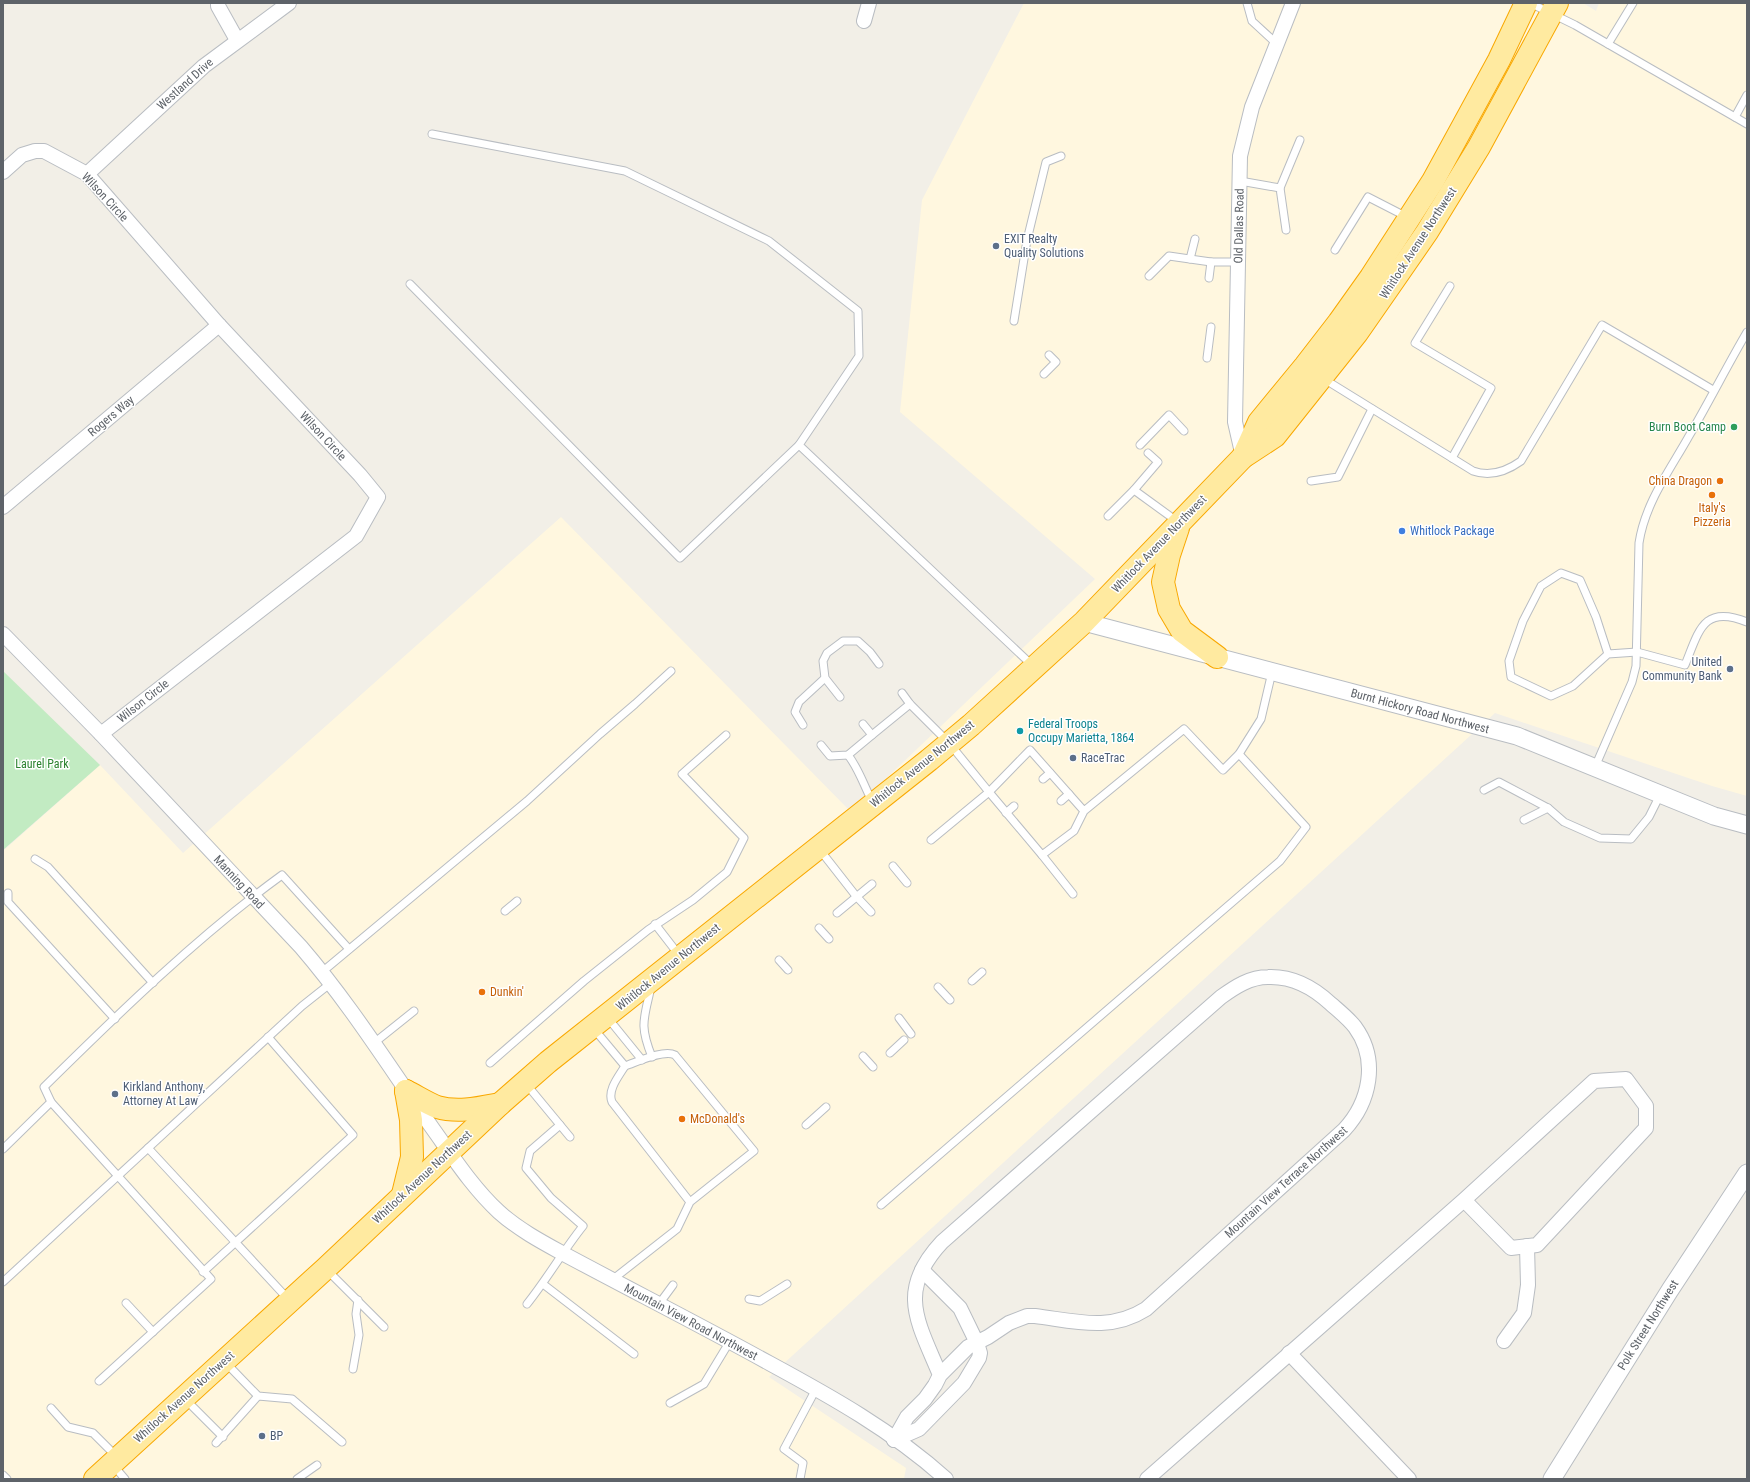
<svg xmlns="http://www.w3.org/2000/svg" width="1750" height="1482" font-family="'Roboto Condensed',sans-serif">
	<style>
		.commercial { fill: #fff7df }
		.green { fill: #c2ebc2 }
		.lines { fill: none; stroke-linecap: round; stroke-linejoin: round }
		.service-casing { stroke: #b9bdc2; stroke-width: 9 }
		.minor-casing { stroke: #b9bdc2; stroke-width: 16 }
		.tertiary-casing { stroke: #b9bdc2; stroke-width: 19 }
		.trunk-casing { stroke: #f9a800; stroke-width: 24 }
		.service { stroke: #fff; stroke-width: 7 }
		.minor { stroke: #fff; stroke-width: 14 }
		.tertiary { stroke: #fff; stroke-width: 17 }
		.trunk { stroke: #ffeaa0; stroke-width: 22 }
		.service-dot { fill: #5c6f8a; stroke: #fff; stroke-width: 1.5 }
		.leisure-dot { fill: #2e9e5b; stroke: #fff; stroke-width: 1.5 }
		.food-dot { fill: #e8710a; stroke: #fff; stroke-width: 1.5 }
		.shop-dot { fill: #3f7fe0; stroke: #fff; stroke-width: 1.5 }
		.culture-dot { fill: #0f9aa8; stroke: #fff; stroke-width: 1.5 }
		.labels { text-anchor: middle; stroke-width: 3; stroke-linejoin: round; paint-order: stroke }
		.street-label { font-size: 12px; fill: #5e6369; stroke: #fff }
		.service-label { font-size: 12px; fill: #4e5e75; stroke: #fff; text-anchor: start }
		.leisure-label { font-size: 12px; fill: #27864d; stroke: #fff; text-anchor: end }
		.food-label { font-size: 12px; fill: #c56008; stroke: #fff; text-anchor: start }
		.shop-label { font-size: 12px; fill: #366cbe; stroke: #fff; text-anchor: start }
		.culture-label { font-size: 12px; fill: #0d838f; stroke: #fff; text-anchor: start }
		.park-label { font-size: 12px; fill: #2b822e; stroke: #fff }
	</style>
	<rect width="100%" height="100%" fill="#f2efe7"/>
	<path class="commercial" d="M1024,3H1583L1596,11L1599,3H1747V796L1712,786L1495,713L769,1377L906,1468L904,1479H3V851L100,765L183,853L561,517L851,812L1095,579L900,412L922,200Z"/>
	<path class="green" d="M3,671L100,765L3,850Z"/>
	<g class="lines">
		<defs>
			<g id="service">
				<path d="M1247,3L1252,21L1277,44"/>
				<path d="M1530,3L1575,25L1747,124"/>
				<path d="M1608,44L1633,3"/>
				<path d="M1735,117L1747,95"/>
				<path d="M432,134L625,171L769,241L858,311L859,356L799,445L1033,666"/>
				<path d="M1240,181L1280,188L1286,230"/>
				<path d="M1280,188L1300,140"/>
				<path d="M1335,250L1368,197L1407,217"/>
				<path d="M1190,259L1195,239"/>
				<path d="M1149,276L1169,256L1211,262"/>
				<path d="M1209,278L1211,262H1238"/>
				<path d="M410,284L680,558L799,445"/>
				<path d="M1450,286L1415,343L1491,388L1452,458"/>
				<path d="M1014,321L1027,240L1046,162L1061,156"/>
				<path d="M1207,358L1211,327"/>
				<path d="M1044,374L1056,362L1049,355"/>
				<path d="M1324,379L1473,471C1490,477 1507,471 1521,461L1602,325L1713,390"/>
				<path d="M1140,445L1169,415L1184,431"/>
				<path d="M1311,481L1338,477L1372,409"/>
				<path d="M1134,490L1178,522"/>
				<path d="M1108,516L1134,490L1158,462L1148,453"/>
				<path d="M1608,654L1596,617L1580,580L1561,573L1541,586L1523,621L1509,661L1511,677L1551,696L1573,686L1608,654L1637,652L1685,665C1699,631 1703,604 1747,622"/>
				<path d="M902,693L910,704L949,743L989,792L931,840"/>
				<path d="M840,697L825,678L823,661L827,653L843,641H858L870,652L879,664"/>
				<path d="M803,725L795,712L799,702L825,678"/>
				<path d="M872,735L910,704"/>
				<path d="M821,745L830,756L848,755L872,735L863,724"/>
				<path d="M848,755C859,769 864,786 872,801"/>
				<path d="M1595,767L1632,682L1636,666L1639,543C1645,503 1670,470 1689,436C1709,402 1727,366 1747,332"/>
				<path d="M1043,779L1050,773"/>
				<path d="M1484,790L1499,782L1548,808L1564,822L1600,838L1631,839L1649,817L1661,793"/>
				<path d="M1061,801L1069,794"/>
				<path d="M1084,811L1030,750L989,792L1042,855L1074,831L1084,811L1184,729L1223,770L1239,754L1261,719L1272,672"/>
				<path d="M1006,813L1014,806"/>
				<path d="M1524,820L1548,808"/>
				<path d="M820,850L856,896L871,912"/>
				<path d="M1042,855L1073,894"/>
				<path d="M35,859L48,867L153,983"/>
				<path d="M893,866L907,883"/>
				<path d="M8,893V902L115,1019"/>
				<path d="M505,911L517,901"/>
				<path d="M837,913L872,884"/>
				<path d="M655,924L679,955"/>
				<path d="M819,928L829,939"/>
				<path d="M779,960L788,970"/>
				<path d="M322,972L527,801L600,734L635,704L671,671"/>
				<path d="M972,981L982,972"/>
				<path d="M651,987C644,1019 639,1025 652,1057"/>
				<path d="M938,987L950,1000"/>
				<path d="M607,1017L642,1060"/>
				<path d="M899,1018L911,1034"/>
				<path d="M594,1029L625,1066"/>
				<path d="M374,1043L414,1011"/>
				<path d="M890,1053L904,1040"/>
				<path d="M863,1056L873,1067"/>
				<path d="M490,1063L584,981L648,930L693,900L727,872L744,838L682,774L726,735"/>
				<path d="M527,1085L570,1137"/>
				<path d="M806,1125L826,1107"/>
				<path d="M148,1148L288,1299"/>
				<path d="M3,1149L51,1102"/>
				<path d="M881,1205L1280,861L1306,827L1239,754"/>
				<path d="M327,1270L384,1327"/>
				<path d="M203,1272L353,1135L268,1037"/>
				<path d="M612,1280L677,1229L690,1202L754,1151L675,1055C664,1049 637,1062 625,1066C619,1076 607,1090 612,1102L690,1202"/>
				<path d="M3,1282L302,1006L331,983"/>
				<path d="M543,1284L634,1354"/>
				<path d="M749,1299L760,1301L787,1284"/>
				<path d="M126,1303L153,1332"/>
				<path d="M527,1304C547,1279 563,1251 583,1226L551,1198L526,1168L530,1151L560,1125"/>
				<path d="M659,1304L673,1285"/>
				<path d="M226,1363L258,1396L292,1399L342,1442"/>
				<path d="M353,1369L359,1335L356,1314L358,1300"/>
				<path d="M99,1381L211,1279L51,1102L44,1087C119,1013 198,936 282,875L349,949"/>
				<path d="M185,1399L223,1437"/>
				<path d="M670,1403L704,1384L730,1341"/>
				<path d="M51,1408L68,1427L93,1433L116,1456"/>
				<path d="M216,1443L258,1396"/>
				<path d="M113,1465L125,1479"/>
				<path d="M3,1475L7,1479"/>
				<path d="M297,1479L317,1465"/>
				<path d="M800,1479L803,1463L784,1449L816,1389"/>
			</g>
			<g id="minor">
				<path d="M218,3V6L237,40"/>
				<path d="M864,21L869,3"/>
				<path d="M3,172L22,155L35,151H44L87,174L219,325L360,475L378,497L356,536L101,734"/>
				<path d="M87,174L204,66L289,3"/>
				<path d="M1243,457L1235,422L1240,156L1252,107L1293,3"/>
				<path d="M3,507L219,325"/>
				<path d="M3,634L101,734L301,947C350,1004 390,1068 433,1129C453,1157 473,1188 499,1212C518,1229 540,1241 562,1253C631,1290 700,1325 769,1363C830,1396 893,1431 946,1479"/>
				<path d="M1504,1341L1524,1313L1528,1285L1527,1246"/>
				<path d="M1289,1353L1409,1479"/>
				<path d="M894,1440L907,1417L925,1399L935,1385L940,1375L968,1347L988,1337L1009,1323L1027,1316H1035C1075,1321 1110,1332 1146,1309L1344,1130C1370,1102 1379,1060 1355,1027C1348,1018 1339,1011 1331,1004C1314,988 1292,976 1268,977C1250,977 1235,987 1221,997L942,1242C896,1291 918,1322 940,1375"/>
				<path d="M894,1440L919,1429L964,1383L979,1358L980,1353L977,1343L960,1308L922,1270"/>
				<path d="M1147,1479L1464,1200L1594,1081L1626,1079L1646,1106V1128L1537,1245L1511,1248L1464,1200"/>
			</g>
			<g id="tertiary">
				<path d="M1084,622L1517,736L1714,816L1747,825"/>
				<path d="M1552,1479L1670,1290L1747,1173"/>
			</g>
			<g id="trunk">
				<path d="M1243,457L1259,422L1305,366L1339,322L1371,277L1433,181L1499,60L1526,3"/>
				<path d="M1178,528L1169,555L1163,582L1169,609L1182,631L1217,657"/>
				<path d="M406,1091C416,1096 427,1103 437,1107C458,1113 479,1108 500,1104"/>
				<path d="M403,1194L412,1157L411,1120L406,1091"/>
				<path d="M95,1479L325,1269L500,1104L548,1062L929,760L971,725L1084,622L1243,457L1275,436L1357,333L1389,287L1427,232L1479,147L1557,3"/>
			</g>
		</defs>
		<use href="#service" class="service-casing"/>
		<use href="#minor" class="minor-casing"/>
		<use href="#tertiary" class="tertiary-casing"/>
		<use href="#trunk" class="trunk-casing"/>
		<use href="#service" class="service"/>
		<use href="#minor" class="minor"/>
		<use href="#tertiary" class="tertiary"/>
		<use href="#trunk" class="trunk"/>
	</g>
	<g class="service-dot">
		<circle cx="996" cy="246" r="4"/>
		<circle cx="1730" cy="669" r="4"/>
		<circle cx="1073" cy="758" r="4"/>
		<circle cx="115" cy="1094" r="4"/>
		<circle cx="262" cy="1436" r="4"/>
	</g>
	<circle class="leisure-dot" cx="1734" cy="427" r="4"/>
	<g class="food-dot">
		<circle cx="1720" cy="481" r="4"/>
		<circle cx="1712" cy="495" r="4"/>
		<circle cx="482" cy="992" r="4"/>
		<circle cx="682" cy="1119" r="4"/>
	</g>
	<circle class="shop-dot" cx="1402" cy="531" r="4"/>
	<circle class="culture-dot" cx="1020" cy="731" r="4"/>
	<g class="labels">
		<g class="street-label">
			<text transform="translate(185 84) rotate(-42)" y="4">Westland Drive</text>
			<text transform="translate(105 197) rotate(47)" y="4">Wilson Circle</text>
			<text transform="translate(1239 226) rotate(-89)" y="4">Old Dallas Road</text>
			<text transform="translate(1418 243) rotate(-57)" y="4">Whitlock Avenue Northwest</text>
			<text transform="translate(111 416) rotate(-40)" y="4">Rogers Way</text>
			<text transform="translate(323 436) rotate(47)" y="4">Wilson Circle</text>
			<text transform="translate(1159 544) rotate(-46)" y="4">Whitlock Avenue Northwest</text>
			<text transform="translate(143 701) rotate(-38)" y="4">Wilson Circle</text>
			<text transform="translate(1420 711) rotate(15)" y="4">Burnt Hickory Road Northwest</text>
			<text transform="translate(922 764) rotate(-39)" y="4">Whitlock Avenue Northwest</text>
			<text transform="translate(239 882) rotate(47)" y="4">Manning Road</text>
			<text transform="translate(668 967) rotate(-39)" y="4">Whitlock Avenue Northwest</text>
			<text transform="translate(422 1177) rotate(-43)" y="4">Whitlock Avenue Northwest</text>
			<text transform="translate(1286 1182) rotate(-42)" y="4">Mountain View Terrace Northwest</text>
			<text transform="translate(691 1322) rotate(28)" y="4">Mountain View Road Northwest</text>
			<text transform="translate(1648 1325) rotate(-58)" y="4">Polk Street Northwest</text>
			<text transform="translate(184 1397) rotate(-42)" y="4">Whitlock Avenue Northwest</text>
		</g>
		<g class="service-label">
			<text x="1004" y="243">EXIT Realty<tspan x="1004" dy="14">Quality Solutions</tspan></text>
			<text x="1722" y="666" text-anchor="end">United<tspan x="1722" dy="14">Community Bank</tspan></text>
			<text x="1081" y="762">RaceTrac</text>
			<text x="123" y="1091">Kirkland Anthony,<tspan x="123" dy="14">Attorney At Law</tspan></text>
			<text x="270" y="1440">BP</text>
		</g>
		<g class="leisure-label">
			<text x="1726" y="431">Burn Boot Camp</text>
		</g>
		<g class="food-label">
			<text x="1712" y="485" text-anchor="end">China Dragon</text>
			<text x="1712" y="512" text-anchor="middle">Italy's<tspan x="1712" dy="14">Pizzeria</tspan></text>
			<text x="490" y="996">Dunkin'</text>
			<text x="690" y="1123">McDonald's</text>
		</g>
		<g class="shop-label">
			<text x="1410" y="535">Whitlock Package</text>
		</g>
		<g class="culture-label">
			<text x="1028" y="728">Federal Troops<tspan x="1028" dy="14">Occupy Marietta, 1864</tspan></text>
		</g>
		<g class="park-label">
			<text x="42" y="768">Laurel Park</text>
		</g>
	</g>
	<rect width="1750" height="1482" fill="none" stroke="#5e6369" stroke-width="8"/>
</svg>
